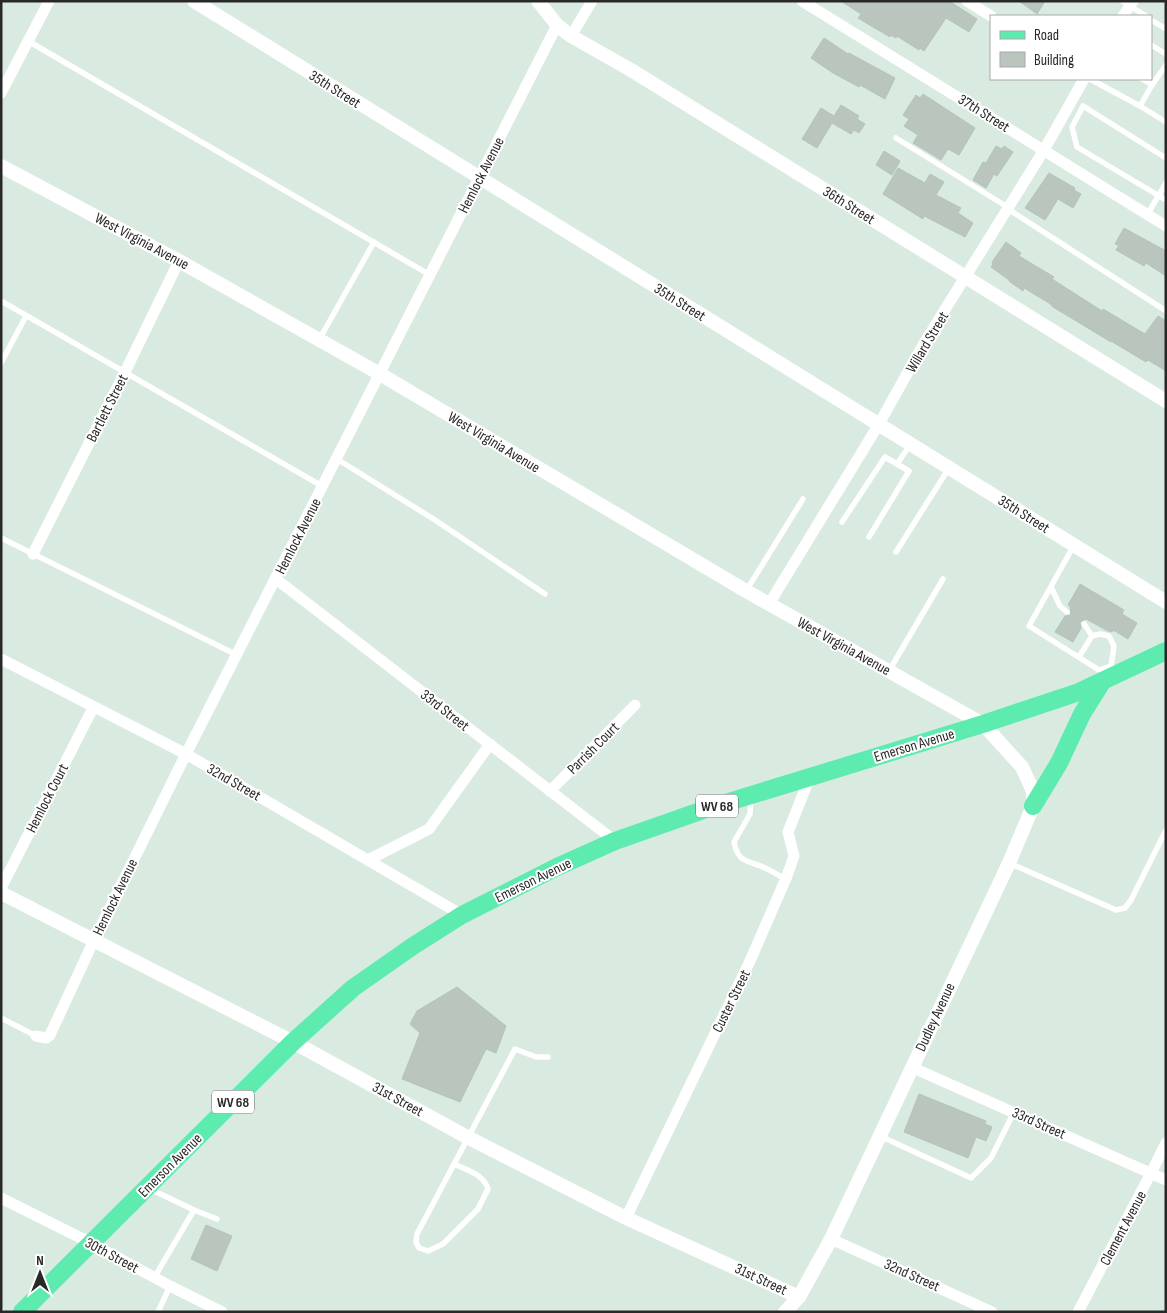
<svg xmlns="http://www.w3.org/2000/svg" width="1167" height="1313" font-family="'Sofia Sans Condensed',sans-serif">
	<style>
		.building { fill: #b9c5bd; stroke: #b3c5bb }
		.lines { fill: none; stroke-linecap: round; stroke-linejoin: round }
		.service { stroke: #fff; stroke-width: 5.5 }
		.minor { stroke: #fff; stroke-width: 11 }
		.tertiary { stroke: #fff; stroke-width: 14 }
		.primary { stroke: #5debb0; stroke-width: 18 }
		.labels { text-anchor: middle; stroke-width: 4; stroke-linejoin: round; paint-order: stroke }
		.shield { fill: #fff; stroke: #686868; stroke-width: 1 }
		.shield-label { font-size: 14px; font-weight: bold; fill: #282828 }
		.street-label { font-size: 15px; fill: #282828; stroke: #fff }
	</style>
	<rect width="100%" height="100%" fill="#d9eae0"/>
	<g class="building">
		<path d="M841,1H949L977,19L969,32L946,18L924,51L920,48L919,50L897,36L896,38L891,35L890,37L873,27L858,18L861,14Z"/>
		<path d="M1019,1H1045L1037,14Z"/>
		<path d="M824,38L848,54L849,53L895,78L885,99L860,85L859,87L833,73L811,58Z"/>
		<path d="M923,94L975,128L959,155L948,149L941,160L913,143L918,135L904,126L909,119L903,115L916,95L920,98Z"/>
		<path d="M841,105L859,116L857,119L865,124L859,133L854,130L851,134L832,123L817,148L802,139L821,108L834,116Z"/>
		<path d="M996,146L1002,149L1004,146L1013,152L997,176L994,174L986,188L973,180L983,162L986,163Z"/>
		<path d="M884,151L900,161L892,175L876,165Z"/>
		<path d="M898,168L925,183L930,174L944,182L936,195L961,208L958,213L973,223L965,237L924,216L923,219L883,194Z"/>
		<path d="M1049,173L1075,188L1074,190L1081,194L1073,208L1058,199L1045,220L1025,208Z"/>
		<path d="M1124,228L1166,251V276L1146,263L1144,266L1116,250L1119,245L1115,244Z"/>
		<path d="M1006,242L1021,253L1019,256L1054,277L1052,279L1102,311L1103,309L1145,334L1158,316L1166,321V371L1148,360L1146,362L1111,341V342L1053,307L1049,303L1024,288L1023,291L1009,281V280L991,267L993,264L992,262Z"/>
		<path d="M1080,584L1124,610L1122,614L1137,623L1128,639L1113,630L1112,632L1108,631L1086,619L1080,622L1081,628L1073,642L1055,632L1065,616L1071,615L1070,606L1068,605Z"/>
		<path d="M457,987L506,1026L496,1053L486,1049L460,1102L402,1079L420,1033L410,1024L417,1011Z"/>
		<path d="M919,1094L986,1121L985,1124L992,1127L986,1141L976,1137L968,1158L904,1132Z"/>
		<path d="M206,1225L232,1236L217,1271L191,1259Z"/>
	</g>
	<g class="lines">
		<g class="service">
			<path d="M1122,1L1146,16"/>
			<path d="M1151,20L1166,29"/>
			<path d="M28,41L430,275"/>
			<path d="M1151,45L1166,54"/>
			<path d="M1090,79L1140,106"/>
			<path d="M1142,79L1152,85L1166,65"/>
			<path d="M1152,85L1140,106L1166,122"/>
			<path d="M896,138L1009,208"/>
			<path d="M1166,158L1083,106L1072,127L1077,147L1166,200"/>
			<path d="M1008,209L1166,311"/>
			<path d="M1147,215L1166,183"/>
			<path d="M1,301L322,486"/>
			<path d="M319,340L374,242"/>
			<path d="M1,363L26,316"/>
			<path d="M337,459L435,520L545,594"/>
			<path d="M897,464L910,445"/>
			<path d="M842,522L885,457L909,471L869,537"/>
			<path d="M1,538L237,655"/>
			<path d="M1074,545L1029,626L1099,670L1111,666L1116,671"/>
			<path d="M896,552L949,468"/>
			<path d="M1051,587L1060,606L1067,612"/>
			<path d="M746,591L803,499"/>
			<path d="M1084,624L1092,636"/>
			<path d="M1079,657L1092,636L1100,634L1109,636L1114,646L1111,666"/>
			<path d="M889,671L943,579"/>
			<path d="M751,798L750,814L734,842C738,862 746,860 763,867C770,870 778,875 785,879"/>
			<path d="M1009,863L1116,910L1125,908L1131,900L1166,830"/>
			<path d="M1,1018L36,1036"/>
			<path d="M880,1136L971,1178L991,1158L1014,1112"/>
			<path d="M454,1164C467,1170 483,1174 488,1189L478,1209L443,1244L428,1251L419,1248L416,1242L417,1234L515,1049L536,1057H548"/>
			<path d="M150,1189L194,1210L154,1278"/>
			<path d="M194,1210L217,1219"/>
			<path d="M1,1311L2,1312"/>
			<path d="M158,1312L170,1286"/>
		</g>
		<g class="minor">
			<path d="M802,1L1166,226"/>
			<path d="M967,1L991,16"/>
			<path d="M1123,16L1133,1"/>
			<path d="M571,36L592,1"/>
			<path d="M1,93L49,1"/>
			<path d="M33,554L125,372L179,261"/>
			<path d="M276,579L615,841"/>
			<path d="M769,604L879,424L923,345L1044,150L1084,79"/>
			<path d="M1,659L186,754L462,915"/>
			<path d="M550,791L635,705"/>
			<path d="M368,860L429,829L490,744"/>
			<path d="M1,888L93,708"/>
			<path d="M36,1036L46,1038L50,1035L94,940L186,754L557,25"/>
			<path d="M911,1067L1166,1180"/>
			<path d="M1,1198L91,1243L170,1286L222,1312"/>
			<path d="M626,1218L750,961L787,876L794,856L788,832L810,777"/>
			<path d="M831,1239L992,1312"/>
			<path d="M1078,1312L1151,1173L1166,1143"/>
		</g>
		<g class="tertiary">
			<path d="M194,1L1166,602"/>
			<path d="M538,1L557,25L571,36L631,70L1166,401"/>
			<path d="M1,166L179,261L380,374L746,591L983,724L1022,767L1033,791V806L1009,863L831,1239L799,1297L785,1312"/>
			<path d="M1,893L293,1042L467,1137L626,1218L799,1297"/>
		</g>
		<g class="primary">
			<path d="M1033,806L1059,763L1082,714L1102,682"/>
			<path d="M22,1312L293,1042L353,988L413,946L462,915L557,867L615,841L709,808L983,724L1079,692L1166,651"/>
		</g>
	</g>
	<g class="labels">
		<g class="shield">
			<rect x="696" y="794.5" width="42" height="23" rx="4"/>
			<rect x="212" y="1090.5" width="42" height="23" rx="4"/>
		</g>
		<g class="shield-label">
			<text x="717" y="811">WV 68</text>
			<text x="233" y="1107">WV 68</text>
		</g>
		<g class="street-label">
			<text transform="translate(335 89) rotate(32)" y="5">35th Street</text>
			<text transform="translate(984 113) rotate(32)" y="5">37th Street</text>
			<text transform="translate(481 175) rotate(-63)" y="5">Hemlock Avenue</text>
			<text transform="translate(849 205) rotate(32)" y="5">36th Street</text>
			<text transform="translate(142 241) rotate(28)" y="5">West Virginia Avenue</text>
			<text transform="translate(680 302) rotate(32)" y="5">35th Street</text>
			<text transform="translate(927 342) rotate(-59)" y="5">Willard Street</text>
			<text transform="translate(107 408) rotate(-63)" y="5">Bartlett Street</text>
			<text transform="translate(494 442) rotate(31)" y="5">West Virginia Avenue</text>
			<text transform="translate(1024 514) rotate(32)" y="5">35th Street</text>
			<text transform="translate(298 536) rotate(-63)" y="5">Hemlock Avenue</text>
			<text transform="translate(844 646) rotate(29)" y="5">West Virginia Avenue</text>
			<text transform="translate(445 710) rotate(38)" y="5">33rd Street</text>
			<text transform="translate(914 745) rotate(-17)" y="5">Emerson Avenue</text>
			<text transform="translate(593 748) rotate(-45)" y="5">Parrish Court</text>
			<text transform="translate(234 782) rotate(30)" y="5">32nd Street</text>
			<text transform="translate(47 798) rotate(-63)" y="5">Hemlock Court</text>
			<text transform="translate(533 880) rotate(-26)" y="5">Emerson Avenue</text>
			<text transform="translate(115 897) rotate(-64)" y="5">Hemlock Avenue</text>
			<text transform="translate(731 1001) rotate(-64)" y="5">Custer Street</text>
			<text transform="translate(935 1017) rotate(-65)" y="5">Dudley Avenue</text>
			<text transform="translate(398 1099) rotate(29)" y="5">31st Street</text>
			<text transform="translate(1039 1123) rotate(24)" y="5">33rd Street</text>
			<text transform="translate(170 1165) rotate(-45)" y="5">Emerson Avenue</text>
			<text transform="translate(1123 1228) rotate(-62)" y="5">Clement Avenue</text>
			<text transform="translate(112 1255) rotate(28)" y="5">30th Street</text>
			<text transform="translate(912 1275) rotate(24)" y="5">32nd Street</text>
			<text transform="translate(761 1279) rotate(25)" y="5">31st Street</text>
		</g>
	</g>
	<rect width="1167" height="1313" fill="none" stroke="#282828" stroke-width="5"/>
	<rect x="990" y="15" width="162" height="65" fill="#ffffff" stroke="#a9a9a9"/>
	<rect x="1000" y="31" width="25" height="8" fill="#5debb0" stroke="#a9a9a9"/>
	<text x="1034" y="40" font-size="15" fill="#282828">Road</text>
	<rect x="1000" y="52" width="25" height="15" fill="#b9c5bd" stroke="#a9a9a9"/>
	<text x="1034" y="65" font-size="15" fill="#282828">Building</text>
	<g transform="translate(40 1273)" stroke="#ffffff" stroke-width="4" paint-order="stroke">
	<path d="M0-4L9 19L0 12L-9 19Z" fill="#282828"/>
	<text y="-8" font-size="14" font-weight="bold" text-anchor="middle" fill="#282828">N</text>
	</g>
</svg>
